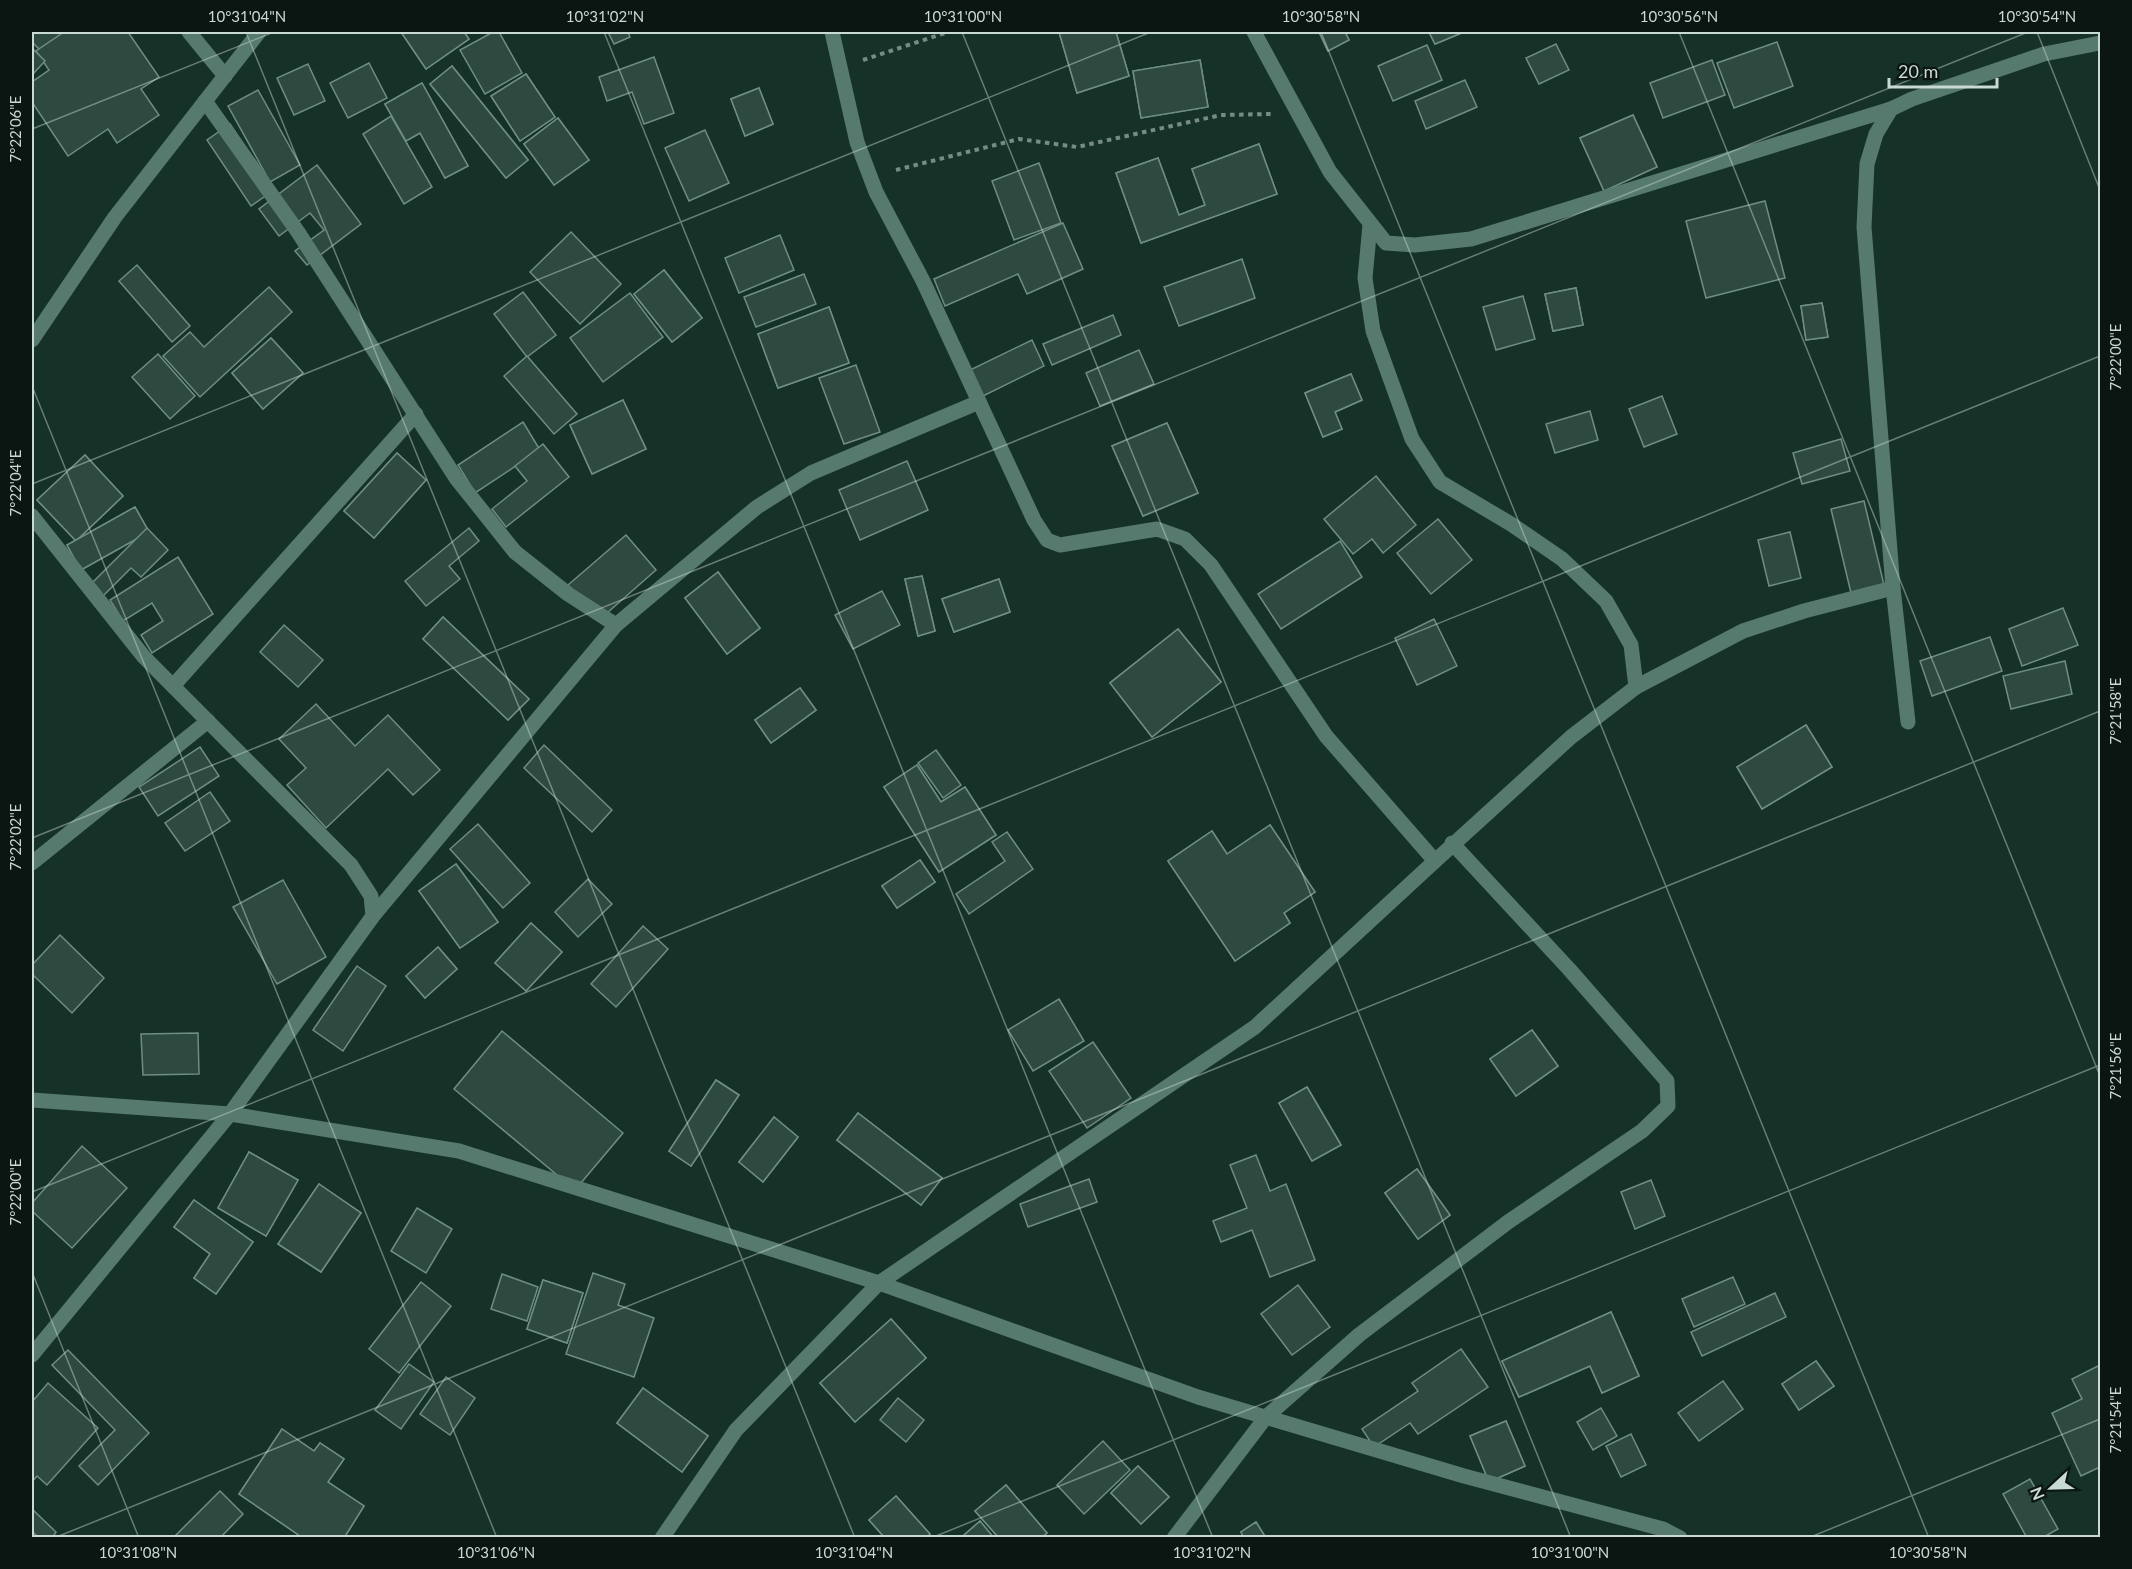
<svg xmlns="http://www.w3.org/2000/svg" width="2132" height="1569" font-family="Lato,sans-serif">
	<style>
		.building { fill: #2e4940; stroke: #708d82; stroke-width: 1.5 }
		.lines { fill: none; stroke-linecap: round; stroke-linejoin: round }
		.path { stroke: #768b83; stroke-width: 4; stroke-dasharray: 4.5 4.5; stroke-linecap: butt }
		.minor { stroke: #567a6d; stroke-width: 15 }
		.ticks { fill: none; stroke: #c9d9d3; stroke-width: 1.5; stroke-opacity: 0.45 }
		.neatline { fill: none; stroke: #c9d9d3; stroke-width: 2 }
		.ticks-label { font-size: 15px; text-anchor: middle; fill: #c9d9d3 }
	</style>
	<rect width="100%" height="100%" fill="#163128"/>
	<g class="building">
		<path d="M32,32H64L43,53L32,42Z"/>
		<path d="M64,32H128L159,77L141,89L159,115L117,143L108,129L68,156L32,102V82L49,70L36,51Z"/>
		<path d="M401,32H464L469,39L426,69Z"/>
		<path d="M401,32H464L469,39L426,69Z"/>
		<path d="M493,32H499L522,73L485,94L460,50Z"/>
		<path d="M608,32H628L630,37L614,44Z"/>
		<path d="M1059,32H1116L1129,76L1077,93Z"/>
		<path d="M1059,32H1116L1129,76L1077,93Z"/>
		<path d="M1319,32H1345L1349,40L1328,51Z"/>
		<path d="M1319,32H1345L1349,40L1328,51Z"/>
		<path d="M1429,32H1464L1435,44Z"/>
		<path d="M1429,32H1464L1435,44Z"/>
		<path d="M1777,42L1793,86L1734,108L1717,63Z"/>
		<path d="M1556,44L1569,70L1539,84L1526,58Z"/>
		<path d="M1427,45L1442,80L1393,101L1378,66Z"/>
		<path d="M32,48L45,61L32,75Z"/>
		<path d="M654,57L674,113L644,124L632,92L607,101L599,77Z"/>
		<path d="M1200,60L1208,107L1141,118L1133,71Z"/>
		<path d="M1200,60L1208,107L1141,118L1133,71Z"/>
		<path d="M1712,60L1725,95L1663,118L1650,83Z"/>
		<path d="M369,63L387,98L348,118L330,83Z"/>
		<path d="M308,64L325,101L294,115L277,78Z"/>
		<path d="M452,66L528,160L506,178L430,84Z"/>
		<path d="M452,66L528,160L506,178L430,84Z"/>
		<path d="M526,74L555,117L520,141L491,96Z"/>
		<path d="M526,74L555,117L520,141L491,96Z"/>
		<path d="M1465,80L1477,107L1426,129L1415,101Z"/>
		<path d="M422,83L468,166L445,178L420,133L406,141L385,104Z"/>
		<path d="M422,83L468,166L445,178L420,133L406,141L385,104Z"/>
		<path d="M759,88L773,124L745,136L731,99Z"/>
		<path d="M759,88L773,124L745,136L731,99Z"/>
		<path d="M258,90L300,165L270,182L228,106Z"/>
		<path d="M1633,115L1657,167L1604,191L1580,138Z"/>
		<path d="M1633,115L1657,167L1604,191L1580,138Z"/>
		<path d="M391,116L432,187L404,204L363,134Z"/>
		<path d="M558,118L589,160L554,185L524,144Z"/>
		<path d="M558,118L589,160L554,185L524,144Z"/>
		<path d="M230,124L274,190L251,206L207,140Z"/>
		<path d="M705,130L729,183L689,201L665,148Z"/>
		<path d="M1259,144L1277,194L1141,243L1116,173L1158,158L1179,215L1205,205L1192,169Z"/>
		<path d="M1259,144L1277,194L1141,243L1116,173L1158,158L1179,215L1205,205L1192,169Z"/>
		<path d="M1039,163L1061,223L1014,240L992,181Z"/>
		<path d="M317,165L361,224L307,265L295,251L324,230L310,213L279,236L259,209Z"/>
		<path d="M1765,201L1785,278L1706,298L1686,221Z"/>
		<path d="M1063,223L1083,269L1027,294L1018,274L945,306L934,279Z"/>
		<path d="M571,232L621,284L580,324L530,272Z"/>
		<path d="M780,235L794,270L739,293L725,258Z"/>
		<path d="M1242,259L1255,298L1179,326L1164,287Z"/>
		<path d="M137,265L190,326L172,342L119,281Z"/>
		<path d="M664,270L702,318L672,342L634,294Z"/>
		<path d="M664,270L702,318L672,342L634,294Z"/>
		<path d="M804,274L816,304L756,327L744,297Z"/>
		<path d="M269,287L292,312L200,397L163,356L190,332L204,347Z"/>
		<path d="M1576,288L1583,325L1553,331L1545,294Z"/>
		<path d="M1576,288L1583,325L1553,331L1545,294Z"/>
		<path d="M523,292L556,335L527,357L494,314Z"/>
		<path d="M630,293L663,337L603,382L570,338Z"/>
		<path d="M1523,296L1535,339L1496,350L1483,307Z"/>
		<path d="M1822,303L1828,337L1806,340L1801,306Z"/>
		<path d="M1822,303L1828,337L1806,340L1801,306Z"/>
		<path d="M829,307L849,363L778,388L758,334Z"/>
		<path d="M829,307L849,363L778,388L758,334Z"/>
		<path d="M1113,315L1121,335L1052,365L1043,344Z"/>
		<path d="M271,338L303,373L263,409L232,373Z"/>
		<path d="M271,338L303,373L263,409L232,373Z"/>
		<path d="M1032,340L1044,366L983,396L970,370Z"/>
		<path d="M1139,350L1154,384L1100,406L1086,373Z"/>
		<path d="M158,354L195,396L170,419L132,377Z"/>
		<path d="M527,356L577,414L554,434L504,376Z"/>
		<path d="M856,365L880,432L844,444L819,378Z"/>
		<path d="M1351,374L1362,400L1335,412L1342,429L1323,437L1305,393Z"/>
		<path d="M1351,374L1362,400L1335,412L1342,429L1323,437L1305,393Z"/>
		<path d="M1662,396L1677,434L1644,447L1629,409Z"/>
		<path d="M623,400L646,449L592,474L570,425Z"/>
		<path d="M623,400L646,449L592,474L570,425Z"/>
		<path d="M1590,411L1598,440L1555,453L1546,424Z"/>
		<path d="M523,422L540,450L475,493L458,465Z"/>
		<path d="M1167,423L1198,493L1143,516L1112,446Z"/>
		<path d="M1167,423L1198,493L1143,516L1112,446Z"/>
		<path d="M1841,439L1850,471L1802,484L1793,453Z"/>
		<path d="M543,444L569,477L506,527L492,509L527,481L515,466Z"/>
		<path d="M397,453L426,480L374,538L344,511Z"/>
		<path d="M397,453L426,480L374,538L344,511Z"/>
		<path d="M85,455L123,496L76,541L37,500Z"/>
		<path d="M85,455L123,496L76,541L37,500Z"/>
		<path d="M907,461L928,510L860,540L839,490Z"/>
		<path d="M1376,476L1416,525L1383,553L1372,539L1353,554L1324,519Z"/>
		<path d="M1864,501L1884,585L1851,593L1831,509Z"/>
		<path d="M135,507L149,532L81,570L67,545Z"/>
		<path d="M135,507L149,532L81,570L67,545Z"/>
		<path d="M1438,519L1472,560L1431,594L1397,553Z"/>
		<path d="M147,528L168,550L141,577L131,568L103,596L91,584Z"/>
		<path d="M469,528L479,541L449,566L460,579L426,606L405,581Z"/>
		<path d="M1790,532L1801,578L1769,586L1758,540Z"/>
		<path d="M626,535L656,570L599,620L568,585Z"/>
		<path d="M1340,541L1362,577L1281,629L1258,594Z"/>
		<path d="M178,557L213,614L152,653L141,635L163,621L152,603L123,621L110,600Z"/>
		<path d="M718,572L760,628L727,654L685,598Z"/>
		<path d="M718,572L760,628L727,654L685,598Z"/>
		<path d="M922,576L935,631L918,636L905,579Z"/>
		<path d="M922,576L935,631L918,636L905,579Z"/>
		<path d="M999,579L1010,612L954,632L942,599Z"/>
		<path d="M999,579L1010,612L954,632L942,599Z"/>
		<path d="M882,591L900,625L853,649L835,615Z"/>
		<path d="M2063,608L2078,645L2022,666L2009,629Z"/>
		<path d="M443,617L529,699L508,720L423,639Z"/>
		<path d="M443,617L529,699L508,720L423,639Z"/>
		<path d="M1434,619L1457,666L1417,685L1395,638Z"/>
		<path d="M284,625L323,660L298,687L260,652Z"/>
		<path d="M1178,629L1221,682L1152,737L1110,683Z"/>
		<path d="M1178,629L1221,682L1152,737L1110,683Z"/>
		<path d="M1990,637L2002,671L1932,696L1920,661Z"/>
		<path d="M2065,661L2072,694L2011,709L2003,676Z"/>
		<path d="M800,688L816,710L771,743L755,720Z"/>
		<path d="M800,688L816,710L771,743L755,720Z"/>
		<path d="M316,704L355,746L388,715L440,770L413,795L388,769L326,828L287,785L306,768L279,739Z"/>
		<path d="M1806,725L1832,767L1762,809L1737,767Z"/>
		<path d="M1806,725L1832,767L1762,809L1737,767Z"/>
		<path d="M544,745L612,810L592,832L524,768Z"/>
		<path d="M200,747L219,776L158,816L139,787Z"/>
		<path d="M936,750L961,785L943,798L918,763Z"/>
		<path d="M917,765L941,802L965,787L996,835L939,872L884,787Z"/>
		<path d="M917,765L941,802L965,787L996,835L939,872L884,787Z"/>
		<path d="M210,792L230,821L185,851L165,823Z"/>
		<path d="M478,824L530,883L503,908L450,849Z"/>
		<path d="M1270,825L1315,892L1284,913L1290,923L1235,961L1168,861L1212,831L1227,854Z"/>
		<path d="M1270,825L1315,892L1284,913L1290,923L1235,961L1168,861L1212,831L1227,854Z"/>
		<path d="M1007,832L1033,869L969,914L956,894L1005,861L992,842Z"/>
		<path d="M920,860L935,882L897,908L882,886Z"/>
		<path d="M920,860L935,882L897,908L882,886Z"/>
		<path d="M456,864L498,922L460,948L419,891Z"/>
		<path d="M456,864L498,922L460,948L419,891Z"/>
		<path d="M588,879L612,904L578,937L555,912Z"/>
		<path d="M283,880L326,957L277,984L233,907Z"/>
		<path d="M531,923L562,952L526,991L495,963Z"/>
		<path d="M531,923L562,952L526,991L495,963Z"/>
		<path d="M643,926L668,949L616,1007L591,984Z"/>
		<path d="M60,935L104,978L72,1013L32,974V965Z"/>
		<path d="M438,947L457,969L425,998L406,976Z"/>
		<path d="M438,947L457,969L425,998L406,976Z"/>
		<path d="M357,966L386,986L343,1051L313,1030Z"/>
		<path d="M1059,999L1084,1041L1033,1071L1008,1030Z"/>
		<path d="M1532,1030L1558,1066L1516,1096L1490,1059Z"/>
		<path d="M1532,1030L1558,1066L1516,1096L1490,1059Z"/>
		<path d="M502,1031L623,1133L575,1190L454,1089Z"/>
		<path d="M198,1033L199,1074L143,1075L141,1034Z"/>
		<path d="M1093,1042L1131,1098L1087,1128L1049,1071Z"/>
		<path d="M716,1080L739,1095L691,1166L669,1151Z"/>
		<path d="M716,1080L739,1095L691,1166L669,1151Z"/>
		<path d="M1307,1087L1341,1145L1312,1161L1279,1103Z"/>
		<path d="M1307,1087L1341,1145L1312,1161L1279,1103Z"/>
		<path d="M858,1113L942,1178L921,1205L837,1140Z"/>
		<path d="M858,1113L942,1178L921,1205L837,1140Z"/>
		<path d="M774,1117L798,1137L763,1182L739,1162Z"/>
		<path d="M774,1117L798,1137L763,1182L739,1162Z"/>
		<path d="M82,1146L127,1188L72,1248L32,1211V1203Z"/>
		<path d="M249,1152L298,1180L266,1236L218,1208Z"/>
		<path d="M249,1152L298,1180L266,1236L218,1208Z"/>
		<path d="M1256,1155L1270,1191L1286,1184L1315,1260L1270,1277L1252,1230L1221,1242L1213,1221L1247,1208L1230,1165Z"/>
		<path d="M1417,1169L1450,1215L1418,1239L1385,1193Z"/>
		<path d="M1417,1169L1450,1215L1418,1239L1385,1193Z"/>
		<path d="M1089,1179L1097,1202L1028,1227L1020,1204Z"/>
		<path d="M1651,1180L1665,1216L1635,1229L1621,1192Z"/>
		<path d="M319,1184L361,1213L321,1272L278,1244Z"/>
		<path d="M319,1184L361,1213L321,1272L278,1244Z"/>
		<path d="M194,1200L253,1242L216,1294L194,1278L210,1254L174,1227Z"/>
		<path d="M194,1200L253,1242L216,1294L194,1278L210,1254L174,1227Z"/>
		<path d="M417,1208L452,1229L426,1273L391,1251Z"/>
		<path d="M593,1273L625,1284L618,1305L654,1318L634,1377L566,1354Z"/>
		<path d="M502,1274L538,1287L527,1321L491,1309Z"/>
		<path d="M1733,1277L1745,1304L1694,1327L1682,1299Z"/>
		<path d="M543,1280L583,1293L567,1343L527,1329Z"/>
		<path d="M543,1280L583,1293L567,1343L527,1329Z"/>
		<path d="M421,1282L451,1306L399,1373L369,1349Z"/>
		<path d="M1298,1285L1330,1327L1292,1355L1261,1314Z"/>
		<path d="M1775,1293L1786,1317L1702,1356L1691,1332Z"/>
		<path d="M1611,1312L1639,1376L1602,1393L1590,1366L1519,1397L1502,1361Z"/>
		<path d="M1611,1312L1639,1376L1602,1393L1590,1366L1519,1397L1502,1361Z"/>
		<path d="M891,1319L926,1358L855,1422L820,1383Z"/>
		<path d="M891,1319L926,1358L855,1422L820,1383Z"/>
		<path d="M1461,1349L1488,1387L1418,1434L1410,1423L1374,1447L1362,1429L1418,1391L1412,1383Z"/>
		<path d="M68,1350L149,1433L98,1485L79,1466L115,1430L52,1365Z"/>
		<path d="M1816,1361L1834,1386L1799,1410L1782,1384Z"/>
		<path d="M1816,1361L1834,1386L1799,1410L1782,1384Z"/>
		<path d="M409,1364L434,1382L401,1429L375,1410Z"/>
		<path d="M2100,1365V1467L2081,1476L2052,1413L2082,1399L2072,1379Z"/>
		<path d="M446,1377L475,1398L450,1435L420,1414Z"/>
		<path d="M1723,1381L1743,1409L1699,1441L1678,1413Z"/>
		<path d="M48,1383L98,1428L47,1485L37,1476L32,1482V1402Z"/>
		<path d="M643,1388L708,1436L682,1472L617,1423Z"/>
		<path d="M643,1388L708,1436L682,1472L617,1423Z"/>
		<path d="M898,1398L924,1420L906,1442L880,1420Z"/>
		<path d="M1601,1408L1617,1436L1593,1450L1577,1422Z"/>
		<path d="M1506,1421L1525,1466L1489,1482L1470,1436Z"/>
		<path d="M1506,1421L1525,1466L1489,1482L1470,1436Z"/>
		<path d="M282,1429L314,1451L320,1443L344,1459L328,1482L364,1506L344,1538H303L239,1494Z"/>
		<path d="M282,1429L314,1451L320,1443L344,1459L328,1482L364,1506L344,1538H303L239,1494Z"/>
		<path d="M1631,1434L1646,1465L1621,1477L1606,1446Z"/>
		<path d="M1103,1441L1130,1470L1084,1514L1057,1485Z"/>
		<path d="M1138,1466L1169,1497L1141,1524L1111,1493Z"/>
		<path d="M1138,1466L1169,1497L1141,1524L1111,1493Z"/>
		<path d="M2030,1479L2058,1529L2042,1538H2027L2003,1494Z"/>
		<path d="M1006,1485L1047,1533L1041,1538H999L975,1511Z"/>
		<path d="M1006,1485L1047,1533L1041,1538H999L975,1511Z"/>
		<path d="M220,1491L243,1514L220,1538H173Z"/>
		<path d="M896,1496L930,1534L926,1538H885L869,1520Z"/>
		<path d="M896,1496L930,1534L926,1538H885L869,1520Z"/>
		<path d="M32,1509L56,1532L52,1538H39L32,1531Z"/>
		<path d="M980,1521L994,1538H964L963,1536Z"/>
		<path d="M980,1521L994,1538H964L963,1536Z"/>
		<path d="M1256,1522L1266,1538H1244L1241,1532Z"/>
		<path d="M1256,1522L1266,1538H1244L1241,1532Z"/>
	</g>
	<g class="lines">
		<g class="path">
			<path d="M863,60L948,32"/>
			<path d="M896,170L1019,139L1077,147L1221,115L1271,114"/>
		</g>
		<g class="minor">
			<path d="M189,32L225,76"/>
			<path d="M1254,32L1330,172L1386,243L1415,245L1471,239L1891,109"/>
			<path d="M205,101L298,232L456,478L515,552L568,594L616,625"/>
			<path d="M1370,225L1365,278L1373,331L1412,439L1440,482L1511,524L1562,559L1606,601L1631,645L1636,687"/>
			<path d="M32,340L115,217L259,32"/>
			<path d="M32,516L144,657L351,865L371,896L373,916"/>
			<path d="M173,686L416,414"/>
			<path d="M1908,722L1893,588L1864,227L1867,164L1876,134L1891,109L1912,99L2044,54L2100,43"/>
			<path d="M1435,861L1571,737L1636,687L1743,631L1804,611L1893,588"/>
			<path d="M32,863L208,721"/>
			<path d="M32,1100L230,1114L459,1151L879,1283L1198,1397L1464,1476L1663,1529L1680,1538"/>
			<path d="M32,1355L230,1114L373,916L616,625L757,507L811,473L979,402"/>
			<path d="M662,1538L736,1430L879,1283L1255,1027L1435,861L1326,736L1211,565L1185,539L1157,529L1060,545L1047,540L1034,520L923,281L876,192L857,142L832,32"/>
			<path d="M1174,1538L1266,1417L1359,1335L1508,1222L1642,1131L1668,1106L1667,1081L1569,969L1452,843"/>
		</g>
	</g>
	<path class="ticks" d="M246,32L855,1538M604,32L1213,1538M962,32L1571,1538M1321,32L1929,1538M1679,32L2100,1076M2037,32L2100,190M32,129L274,32M32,386L497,1538M32,484L1151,32M32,838L2028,32M32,1192L2100,356M32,1272L139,1538M54,1538L2100,711M931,1538L2100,1065M1808,1538L2100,1419"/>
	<rect width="2132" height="1569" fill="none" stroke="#0b1612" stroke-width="66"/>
	<g transform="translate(2051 1488) rotate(248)" stroke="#0b1612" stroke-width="4.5" paint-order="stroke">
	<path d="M0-4.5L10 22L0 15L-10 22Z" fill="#c9d9d3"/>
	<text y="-9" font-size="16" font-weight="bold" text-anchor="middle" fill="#c9d9d3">N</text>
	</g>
	<path d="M1889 78v9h108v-9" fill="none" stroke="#c9d9d3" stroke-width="3"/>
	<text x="1898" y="78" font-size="18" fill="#c9d9d3" stroke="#0b1612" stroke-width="4.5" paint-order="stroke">20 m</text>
	<rect x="33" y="33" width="2066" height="1503" class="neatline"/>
	<g class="ticks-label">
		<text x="247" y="22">10°31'04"N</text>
		<text x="605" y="22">10°31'02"N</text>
		<text x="963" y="22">10°31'00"N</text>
		<text x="1321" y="22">10°30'58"N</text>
		<text x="1679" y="22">10°30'56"N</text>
		<text x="2037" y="22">10°30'54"N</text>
		<text transform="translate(16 129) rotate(-90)" y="5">7°22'06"E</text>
		<text transform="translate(2116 357) rotate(-90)" y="5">7°22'00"E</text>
		<text transform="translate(16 483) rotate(-90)" y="5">7°22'04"E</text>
		<text transform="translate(2116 711) rotate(-90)" y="5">7°21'58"E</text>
		<text transform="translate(16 837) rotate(-90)" y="5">7°22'02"E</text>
		<text transform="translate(2116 1066) rotate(-90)" y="5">7°21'56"E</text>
		<text transform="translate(16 1192) rotate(-90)" y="5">7°22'00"E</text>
		<text transform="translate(2116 1420) rotate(-90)" y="5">7°21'54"E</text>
		<text x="138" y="1558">10°31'08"N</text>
		<text x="496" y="1558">10°31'06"N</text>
		<text x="854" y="1558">10°31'04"N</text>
		<text x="1212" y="1558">10°31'02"N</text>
		<text x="1570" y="1558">10°31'00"N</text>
		<text x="1928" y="1558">10°30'58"N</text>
	</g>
</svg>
